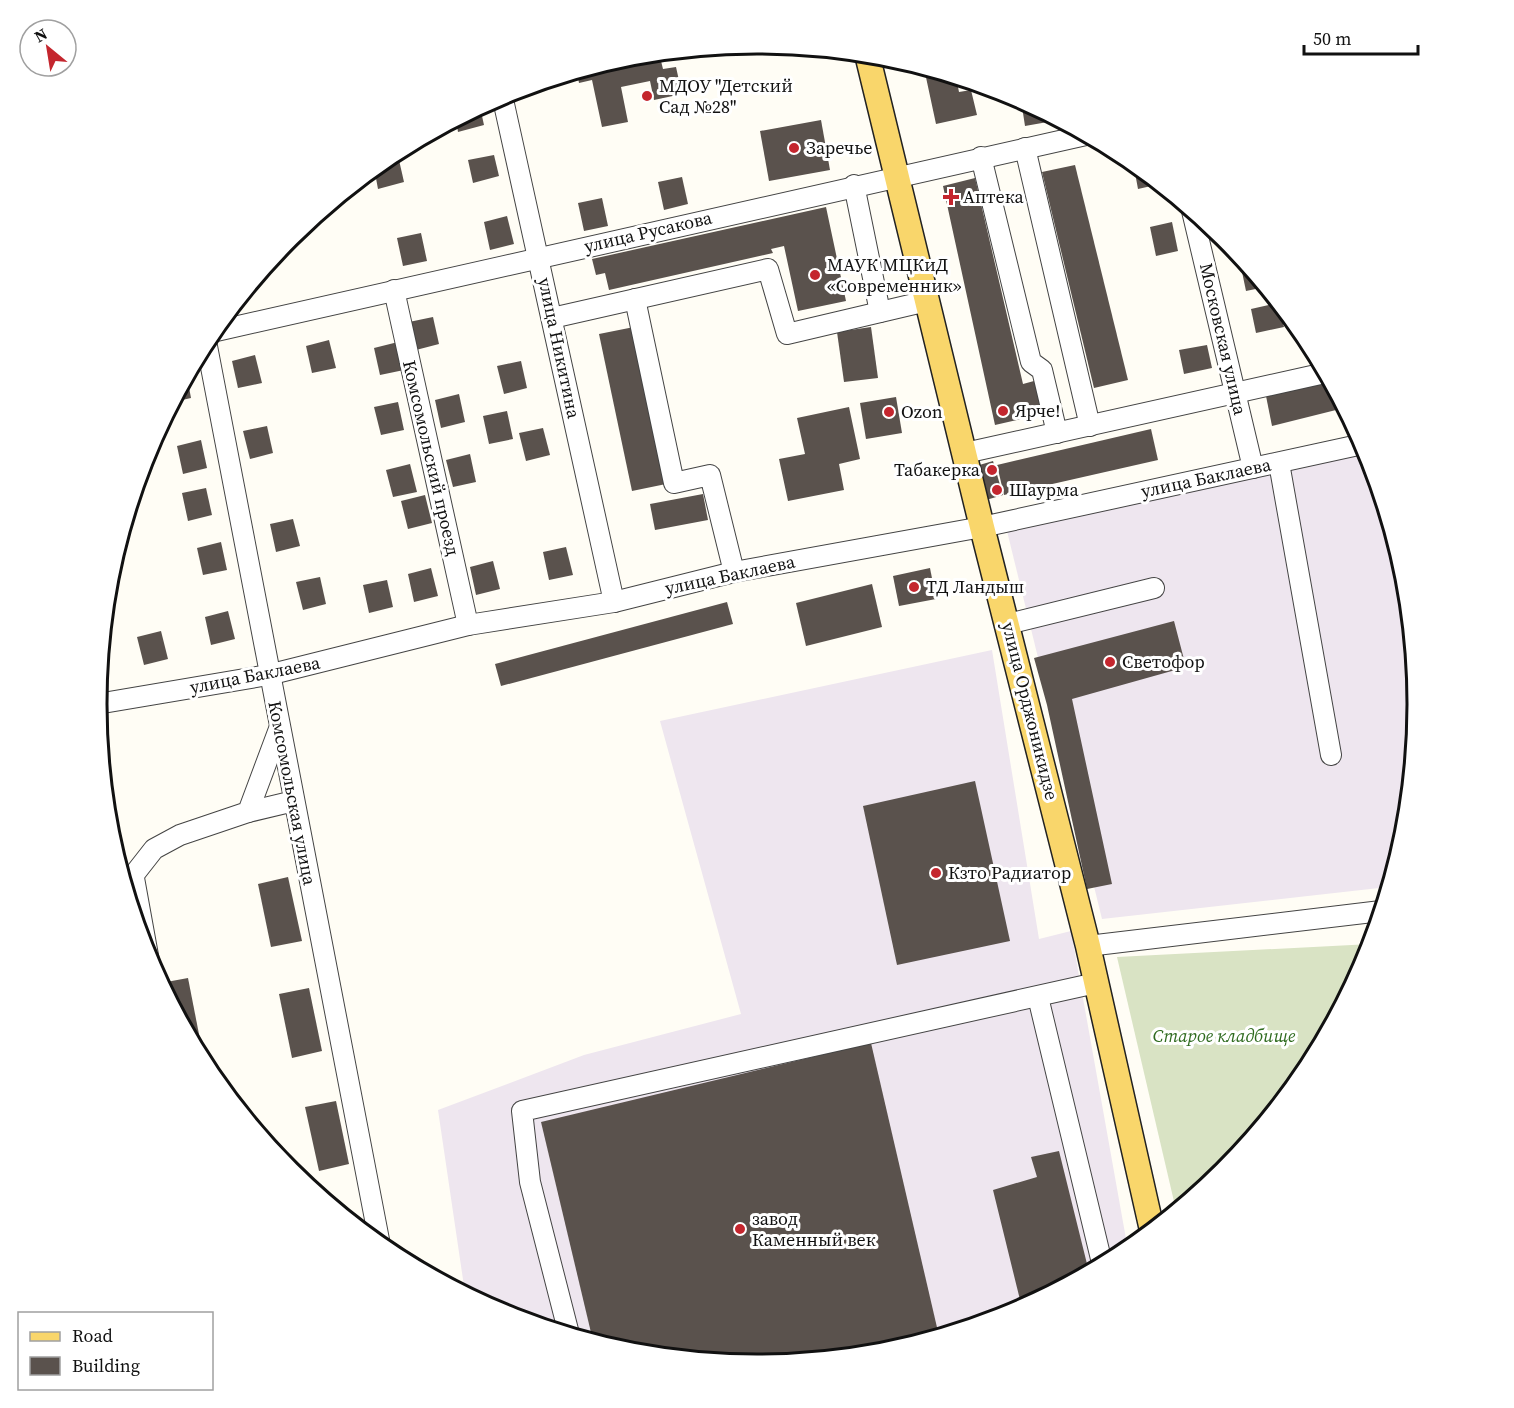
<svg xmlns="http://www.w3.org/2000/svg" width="1514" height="1408" font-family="'Source Serif 4',serif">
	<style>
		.industrial { fill: #eee6ef }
		.cemetery { fill: #d9e3c4 }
		.building { fill: #5a524d }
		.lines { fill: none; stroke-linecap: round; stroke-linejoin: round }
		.minor-casing { stroke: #444; stroke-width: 22 }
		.major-casing { stroke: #222; stroke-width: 27 }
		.minor { stroke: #fff; stroke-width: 20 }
		.major { stroke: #f9d66b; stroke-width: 24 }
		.poi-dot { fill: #c4262e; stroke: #fff; stroke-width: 2 }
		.labels { text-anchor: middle; stroke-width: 6; stroke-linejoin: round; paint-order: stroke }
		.poi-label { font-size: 18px; fill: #111; stroke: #fff; text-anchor: start }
		.street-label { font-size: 18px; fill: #111; stroke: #fff }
		.park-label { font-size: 18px; font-style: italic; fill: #2f6b1f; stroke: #fff }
		.rim { fill: none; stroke: #111; stroke-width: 3 }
	</style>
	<rect width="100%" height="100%" fill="#fffdf5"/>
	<g class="industrial">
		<path d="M1367,452L1405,575L1417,704L1405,833L1388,887L1102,919L1006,527Z"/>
		<path d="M992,650L1039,939L1071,931L1128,1250L1009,1314L886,1352L757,1364L628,1352L504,1314L465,1293L438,1110L584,1055L741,1014L660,721Z"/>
	</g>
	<path class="cemetery" d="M1371,944L1367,957L1306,1071L1224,1171L1176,1210L1117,957Z"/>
	<g class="building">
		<path d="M659,53L663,69L676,67L682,94L654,100L650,81L621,87L628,122L602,127L592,80L579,83L577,72L640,55Z"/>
		<path d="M924,68L956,77L959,92L971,90L977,115L936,124Z"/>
		<path d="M1021,100L1039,110L1059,120L1025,126Z"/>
		<path d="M480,107L484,125L458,132L456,120Z"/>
		<path d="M821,120L830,170L769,181L760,131Z"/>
		<path d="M494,155L499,176L473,183L468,160Z"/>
		<path d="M399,160L404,182L378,189L374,168Z"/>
		<path d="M1133,162L1148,175L1160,184L1138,189Z"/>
		<path d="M1075,165L1128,380L1094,388L1042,172Z"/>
		<path d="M682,177L688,204L664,210L658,182Z"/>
		<path d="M975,178L1023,384L1034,381L1044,407H1035L1034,416L995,425L943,186Z"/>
		<path d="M602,198L608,226L584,231L578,203Z"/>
		<path d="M826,207L846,301L798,311L784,246L771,249L773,253L609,290L605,273L596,275L592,259Z"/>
		<path d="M507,216L514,244L490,250L484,222Z"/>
		<path d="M1172,222L1178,251L1156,256L1150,227Z"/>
		<path d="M421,233L427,261L403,266L397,238Z"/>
		<path d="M1248,266L1265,287L1246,291L1241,267Z"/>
		<path d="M1278,303L1284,327L1256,333L1251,309Z"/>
		<path d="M433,317L439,344L416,350L409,322Z"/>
		<path d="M634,327L666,484L632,491L599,334Z"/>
		<path d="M871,327L878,378L844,382L837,332Z"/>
		<path d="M329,340L336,368L312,373L306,346Z"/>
		<path d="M398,342L404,370L380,375L374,348Z"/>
		<path d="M1207,345L1212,368L1184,374L1179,350Z"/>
		<path d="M255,355L262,383L238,388L232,361Z"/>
		<path d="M521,361L527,388L504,394L497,366Z"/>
		<path d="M187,377L191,398L173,402Z"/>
		<path d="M1330,381L1344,408L1272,426L1266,396Z"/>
		<path d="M459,394L465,422L441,428L435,400Z"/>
		<path d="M896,397L902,433L866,439L860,403Z"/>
		<path d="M398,402L404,430L381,435L374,407Z"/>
		<path d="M849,407L860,459L839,464L844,490L788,501L779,459L805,454L797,418Z"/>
		<path d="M507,411L513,439L489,444L483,416Z"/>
		<path d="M267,426L273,453L250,459L243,431Z"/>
		<path d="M543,428L550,455L526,461L519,433Z"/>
		<path d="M1151,429L1158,460L1004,495L997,465Z"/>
		<path d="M201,440L207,468L183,474L177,446Z"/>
		<path d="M470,454L476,482L453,487L446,460Z"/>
		<path d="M993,461L1003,495L986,500L976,466Z"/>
		<path d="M410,464L417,492L393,497L386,470Z"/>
		<path d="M206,488L212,515L188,521L182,493Z"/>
		<path d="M703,494L708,520L655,530L650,504Z"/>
		<path d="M425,495L432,523L408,529L401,501Z"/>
		<path d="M293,519L300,546L276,552L270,524Z"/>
		<path d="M221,542L227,570L203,575L197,548Z"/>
		<path d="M566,547L573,575L549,580L543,552Z"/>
		<path d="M493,561L500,589L476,595L470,567Z"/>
		<path d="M431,568L438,596L414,602L408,574Z"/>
		<path d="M930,568L936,599L899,606L893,576Z"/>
		<path d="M320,577L326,604L303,610L296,582Z"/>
		<path d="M387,580L393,607L369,613L363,585Z"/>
		<path d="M872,584L882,627L806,646L796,603Z"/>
		<path d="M727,602L733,624L501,686L495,664Z"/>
		<path d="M228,611L235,639L211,645L205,617Z"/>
		<path d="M1174,621L1186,667L1072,699L1112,884L1087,889L1047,705L1034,658Z"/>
		<path d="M161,631L168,659L144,665L137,637Z"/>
		<path d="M975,781L1010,941L897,965L863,806Z"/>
		<path d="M288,877L302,941L271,947L258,884Z"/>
		<path d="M188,978L205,1065L161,983Z"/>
		<path d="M309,988L322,1051L292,1058L279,994Z"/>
		<path d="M871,1043L939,1336L886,1352L757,1364L628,1352L593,1341L541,1122Z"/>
		<path d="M336,1101L349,1164L319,1171L305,1107Z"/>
		<path d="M1059,1151L1089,1272L1060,1282L1062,1287L1022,1308L993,1190L1037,1177L1031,1157Z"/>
	</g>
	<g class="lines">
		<defs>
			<g id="minor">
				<path d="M502,95L614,602"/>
				<path d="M1025,148L1090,426"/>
				<path d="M981,157L1031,362L1042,370L1057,433"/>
				<path d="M854,185L880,312"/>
				<path d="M1192,211L1253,468"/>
				<path d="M394,290L468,625"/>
				<path d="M635,299L674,483L710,475L734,572"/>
				<path d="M552,318L768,269L787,334L927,301"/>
				<path d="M212,332L1086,135"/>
				<path d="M206,341L380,1245"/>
				<path d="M965,453L1325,373"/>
				<path d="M1279,463L1331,755"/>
				<path d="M1008,624L1154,588"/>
				<path d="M97,704L268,675L468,625L614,602L734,572L982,527L1363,444"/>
				<path d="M248,812L294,801"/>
				<path d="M134,878L149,961"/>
				<path d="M125,886L154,849L180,835L248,812L279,729"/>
				<path d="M1088,946L1381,911"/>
				<path d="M1038,997L1102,1263H1107"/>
				<path d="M569,1334L530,1182L522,1111L1096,983"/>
			</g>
			<path id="major" d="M867,54L982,527L1088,946L1152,1230"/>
		</defs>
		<use href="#minor" class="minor-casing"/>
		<use href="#major" class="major-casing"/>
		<use href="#minor" class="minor"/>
		<use href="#major" class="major"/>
	</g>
	<g class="poi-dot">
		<circle cx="647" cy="96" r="6"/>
		<circle cx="794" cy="148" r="6"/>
		<path d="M948 188h6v6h6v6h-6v6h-6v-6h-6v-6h6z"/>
		<circle cx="815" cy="275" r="6"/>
		<circle cx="1003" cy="411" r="6"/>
		<circle cx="889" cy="412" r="6"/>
		<circle cx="992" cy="470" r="6"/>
		<circle cx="997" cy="490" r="6"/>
		<circle cx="914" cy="587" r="6"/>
		<circle cx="1110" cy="662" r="6"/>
		<circle cx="936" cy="873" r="6"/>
		<circle cx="740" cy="1229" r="6"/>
	</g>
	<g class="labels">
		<g class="poi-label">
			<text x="659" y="92">МДОУ "Детский<tspan x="659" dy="21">Сад №28"</tspan></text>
			<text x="806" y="154">Заречье</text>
			<text x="963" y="203">Аптека</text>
			<text x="827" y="271">МАУК МЦКиД<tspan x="827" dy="21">«Современник»</tspan></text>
			<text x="1015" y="417">Ярче!</text>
			<text x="901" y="418">Ozon</text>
			<text x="980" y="476" text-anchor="end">Табакерка</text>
			<text x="1009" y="496">Шаурма</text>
			<text x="926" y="593">ТД Ландыш</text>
			<text x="1122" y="668">Светофор</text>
			<text x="948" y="879">Кзто Радиатор</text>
			<text x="752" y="1225">завод<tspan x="752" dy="21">Каменный век</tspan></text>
		</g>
		<g class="street-label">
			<text transform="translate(648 232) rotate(-13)" y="6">улица Русакова</text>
			<text transform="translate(1223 339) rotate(77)" y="6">Московская улица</text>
			<text transform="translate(559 348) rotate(78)" y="6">улица Никитина</text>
			<text transform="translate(431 458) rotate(77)" y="6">Комсомольский проезд</text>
			<text transform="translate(1206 478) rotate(-12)" y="6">улица Баклаева</text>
			<text transform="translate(730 575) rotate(-12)" y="6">улица Баклаева</text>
			<text transform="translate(255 675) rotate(-11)" y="6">улица Баклаева</text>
			<text transform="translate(1030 711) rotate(76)" y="6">улица Орджоникидзе</text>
			<text transform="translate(292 793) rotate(79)" y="6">Комсомольская улица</text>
		</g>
		<g class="park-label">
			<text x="1224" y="1042">Старое кладбище</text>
		</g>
	</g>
	<path d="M0 0H1514V1408H0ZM107 704a650 650 0 1 1 1300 0a650 650 0 1 1-1300 0Z" fill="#fff" fill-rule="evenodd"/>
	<path class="rim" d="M107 704a650 650 0 1 1 1300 0a650 650 0 1 1-1300 0Z"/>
	<rect x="18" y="1312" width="195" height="78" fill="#ffffff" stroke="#a0a0a0" stroke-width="1.5"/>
	<rect x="30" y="1332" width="30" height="9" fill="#f9d66b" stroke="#a0a0a0" stroke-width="1.5"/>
	<text x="72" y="1342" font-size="18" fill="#111111">Road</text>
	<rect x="30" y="1357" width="30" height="18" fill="#5a524d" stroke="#a0a0a0" stroke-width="1.5"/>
	<text x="72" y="1372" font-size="18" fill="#111111">Building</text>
	<g transform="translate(48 48) rotate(330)"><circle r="28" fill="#ffffff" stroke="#a0a0a0" stroke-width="1.5"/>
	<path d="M0-4.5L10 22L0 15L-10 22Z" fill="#c4262e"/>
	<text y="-9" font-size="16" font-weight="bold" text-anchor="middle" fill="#111111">N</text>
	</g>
	<path d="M1304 45v9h114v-9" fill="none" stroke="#111111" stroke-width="3"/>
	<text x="1313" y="45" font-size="18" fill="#111111" stroke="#ffffff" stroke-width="4.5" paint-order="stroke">50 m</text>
</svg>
